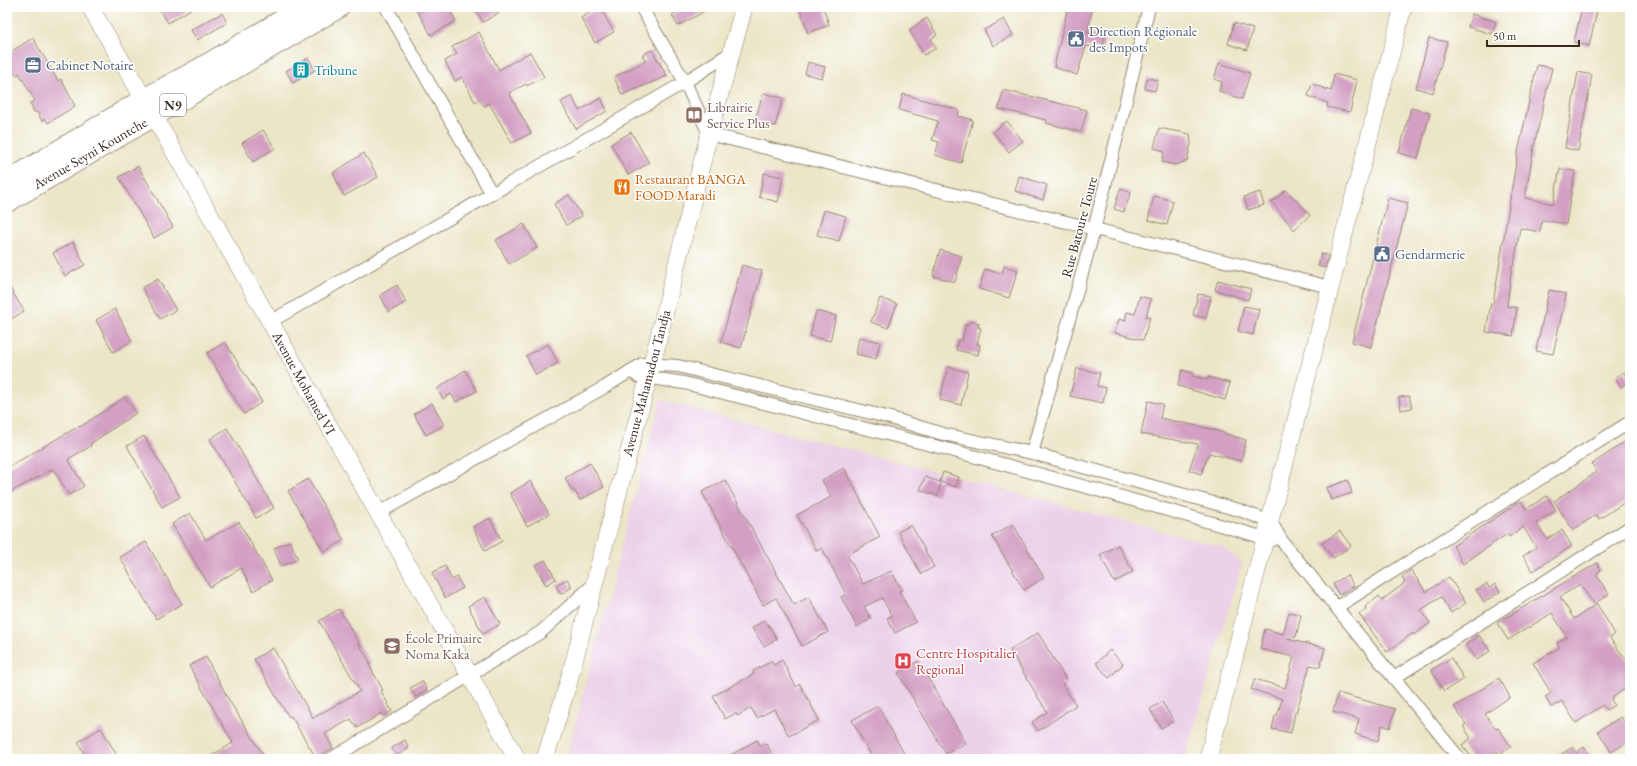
<svg xmlns="http://www.w3.org/2000/svg" width="1637" height="766" font-family="'EB Garamond',serif">
	<style>
		.built { fill: #ecd1e9 }
		.building { fill: #d39fc2 }
		.lines { fill: none; stroke-linecap: round; stroke-linejoin: round }
		.street-casing { stroke: #948873; stroke-width: 14 }
		.secondary-casing { stroke: #948873; stroke-width: 18 }
		.highway-casing { stroke: #948873; stroke-width: 24 }
		.street { stroke: #fff; stroke-width: 12 }
		.secondary { stroke: #fff; stroke-width: 17 }
		.highway { stroke: #fff; stroke-width: 22 }
		.labels { text-anchor: middle; stroke-width: 3; stroke-linejoin: round; paint-order: stroke }
		.shield { fill: #fff; stroke: #766a62; stroke-width: 1 }
		.shield-label { font-size: 13px; font-weight: bold; fill: #3b2a1e }
		.service-label { font-size: 14px; fill: #4e5e75; stroke: #fff; text-anchor: start }
		.culture-label { font-size: 14px; fill: #0d838f; stroke: #fff; text-anchor: start }
		.education-label { font-size: 14px; fill: #785e54; stroke: #fff; text-anchor: start }
		.street-label { font-size: 14px; fill: #3b2a1e; stroke: #fff }
		.food-label { font-size: 14px; fill: #c56008; stroke: #fff; text-anchor: start }
		.health-label { font-size: 14px; fill: #be3a42; stroke: #fff; text-anchor: start }
	</style>
	<rect width="100%" height="100%" fill="#fff"/>
	<filter id="ink" filterUnits="userSpaceOnUse"><feTurbulence type="fractalNoise" baseFrequency=".025" numOctaves="2"/><feDisplacementMap in="SourceGraphic" scale="8" xChannelSelector="R" yChannelSelector="G"/><feConvolveMatrix kernelMatrix="1 2 1 2 8 2 1 2 1" color-interpolation-filters="sRGB"/></filter>
	<filter id="wash" filterUnits="userSpaceOnUse"><feTurbulence type="fractalNoise" baseFrequency=".012" numOctaves="4" result="noise"/><feDisplacementMap in="SourceGraphic" scale="16" xChannelSelector="R" yChannelSelector="G"/><feGaussianBlur stdDeviation="0.9" result="paint"/><feColorMatrix in="noise" values="0 0 0 0 0 0 0 0 0 0 0 0 0 0 0 0 0 1.4 0 .05"/><feComposite in="paint" operator="in"/></filter>
	<g filter="url(#wash)">
		<rect width="100%" height="100%" fill="#ece6c8"/>
		<path class="built" d="M660,400L1222,547L1242,563L1185,759H566Z"/>
		<g id="blocks">
			<g class="building">
				<path d="M158,7H194L168,23Z"/>
				<path d="M415,7H448L456,21L431,35Z"/>
				<path d="M474,7H509L483,22Z"/>
				<path d="M600,7L614,32L595,43L581,18Z"/>
				<path d="M686,7H712L678,26L672,15Z"/>
				<path d="M799,7H823L829,25L808,33Z"/>
				<path d="M1068,7H1093L1087,33L1105,37L1102,49L1086,46L1077,75L1054,67Z"/>
				<path d="M1582,7L1597,11L1589,46L1574,42Z"/>
				<path d="M222,13L227,23L197,40L191,30Z"/>
				<path d="M1472,14L1496,22L1492,34L1468,27Z"/>
				<path d="M927,18L937,35L931,39L936,48L924,55L909,30Z"/>
				<path d="M1004,19L1013,35L993,46L984,30Z"/>
				<path d="M1234,23L1253,29L1247,50L1228,44Z"/>
				<path d="M479,32L499,70L530,52L544,77L527,86L526,84L509,93L531,133L512,143L489,103L484,106L480,100L475,102L462,77L455,81L445,61L457,54L452,47Z"/>
				<path d="M33,38L58,81L61,79L75,106L48,123L45,119L42,121L37,112H34L30,103L35,101L19,73L16,76L7,60V54Z"/>
				<path d="M1429,38L1447,42L1433,93L1416,88Z"/>
				<path d="M652,50L667,76L622,95L614,77L646,61L642,55Z"/>
				<path d="M308,58L315,70L293,83L286,71Z"/>
				<path d="M808,62L825,67L822,78L805,74Z"/>
				<path d="M1219,63L1250,73L1242,99L1219,91L1222,82L1214,79Z"/>
				<path d="M1537,65L1552,68L1534,146L1525,198L1553,204L1560,169L1575,171L1566,224L1542,220L1540,232L1520,228L1514,265H1512L1507,306L1517,308L1513,336L1486,332L1491,303L1493,304L1517,157Z"/>
				<path d="M1578,72L1592,75L1578,151L1565,148Z"/>
				<path d="M1334,74L1357,80L1350,112L1327,107L1328,103L1308,96L1312,84L1331,91Z"/>
				<path d="M1147,78L1158,80L1155,91L1145,89Z"/>
				<path d="M1003,90L1087,110L1081,132L1046,123L1047,120L999,109Z"/>
				<path d="M763,93L783,98L775,126L755,121Z"/>
				<path d="M903,94L959,110L958,116L973,120L961,163L935,155L939,142L932,140L938,121L899,110Z"/>
				<path d="M572,96L579,111L601,98L607,111L576,129L561,102Z"/>
				<path d="M1411,108L1430,113L1418,158L1399,153Z"/>
				<path d="M1007,121L1023,141L1009,152L993,132Z"/>
				<path d="M1159,128L1190,134L1191,144L1187,161L1175,165L1162,162L1164,151L1154,148Z"/>
				<path d="M263,130L275,148L253,162L242,143Z"/>
				<path d="M631,132L649,163L628,175L611,144Z"/>
				<path d="M364,153L378,177L344,196L333,173Z"/>
				<path d="M138,166L173,227L154,238L119,177Z"/>
				<path d="M764,173L783,177L778,202L759,197Z"/>
				<path d="M1019,176L1047,185L1043,200L1015,191Z"/>
				<path d="M1120,189L1131,192L1124,212L1114,209Z"/>
				<path d="M1286,190L1310,215L1294,230L1272,202Z"/>
				<path d="M1260,192L1264,205L1248,210L1244,197Z"/>
				<path d="M569,195L582,216L566,225L554,204Z"/>
				<path d="M1154,196L1173,201L1167,225L1148,220Z"/>
				<path d="M1388,198L1408,203L1371,347L1352,342Z"/>
				<path d="M824,210L846,216L839,241L817,235Z"/>
				<path d="M524,224L537,248L509,264L496,240Z"/>
				<path d="M73,242L85,265L65,276L53,253Z"/>
				<path d="M940,250L962,256L955,282L933,276Z"/>
				<path d="M1321,254L1328,255L1325,268L1318,266Z"/>
				<path d="M742,265L762,271L741,348L721,342Z"/>
				<path d="M1004,266L1018,270L1009,298L979,289L985,269L1002,274Z"/>
				<path d="M158,279L176,310L160,319L142,288Z"/>
				<path d="M1218,280L1251,289L1248,300L1215,290Z"/>
				<path d="M7,283L24,311L7,322Z"/>
				<path d="M397,285L406,302L389,312L380,295Z"/>
				<path d="M1549,290L1566,294L1553,354L1536,351Z"/>
				<path d="M1198,294L1211,296L1206,318L1193,315Z"/>
				<path d="M1140,296L1151,299L1146,317H1150L1143,340L1115,333L1119,319L1125,321L1127,312L1135,314Z"/>
				<path d="M880,298L897,304L888,328L871,322Z"/>
				<path d="M1244,306L1259,309L1253,335L1238,331Z"/>
				<path d="M115,309L132,341L113,352L96,320Z"/>
				<path d="M816,311L836,316L830,341L810,336Z"/>
				<path d="M970,321L979,323L978,327L981,328L977,344L980,345L978,355L956,350L958,340L962,341L966,324H969Z"/>
				<path d="M859,337L880,342L876,359L856,354Z"/>
				<path d="M225,342L262,402L244,414L207,353Z"/>
				<path d="M548,344L558,363L536,375L526,356Z"/>
				<path d="M948,367L968,372L961,405L940,400Z"/>
				<path d="M1077,368L1100,373L1097,386L1106,388L1103,403L1070,396Z"/>
				<path d="M465,370L477,391L456,402L451,394L443,399L437,389Z"/>
				<path d="M1182,370L1193,373V376L1208,380V377L1230,383L1225,400L1178,386Z"/>
				<path d="M1624,372L1629,382L1621,387L1615,377Z"/>
				<path d="M1409,396L1412,408L1401,410L1399,397Z"/>
				<path d="M125,397L136,413L90,444L91,446L68,459L84,486L69,495L53,469L7,494V468L79,426L80,427Z"/>
				<path d="M1148,401L1163,404L1160,418L1211,429L1246,440L1241,461L1209,453L1201,474L1189,470L1198,444L1141,434Z"/>
				<path d="M432,403L444,425L426,435L414,414Z"/>
				<path d="M227,428L274,508L256,518L210,439Z"/>
				<path d="M144,436L180,497L162,507L127,446Z"/>
				<path d="M1625,442L1630,449V482L1624,486L1630,495V499L1599,519L1596,515L1573,530L1554,501L1597,472L1592,464Z"/>
				<path d="M590,463L604,487L580,500L574,490L572,491L565,478Z"/>
				<path d="M844,468L880,537L847,555L863,584L891,571L902,590L899,591L916,622L895,633L887,618L892,616L882,598L864,607L871,619L857,627L841,597L846,594L822,548L817,551L797,515L831,497L822,480Z"/>
				<path d="M943,472L959,477L956,487L941,482L938,496L920,490L925,477L940,482Z"/>
				<path d="M308,479L344,540L324,552L288,491Z"/>
				<path d="M725,480L794,605L809,597L828,632L802,646L776,598L763,605L702,492Z"/>
				<path d="M1348,480L1352,493L1331,500L1326,488Z"/>
				<path d="M531,481L549,514L527,526L510,493Z"/>
				<path d="M1547,496L1556,510L1536,523L1547,539L1562,530L1572,546L1533,571L1523,556L1536,547L1523,527L1509,537L1507,534L1463,564L1453,546L1521,501L1526,509Z"/>
				<path d="M190,513L206,540L239,522L272,580L253,591L241,568L210,587L172,524Z"/>
				<path d="M490,518L502,541L485,551L473,527Z"/>
				<path d="M1013,524L1044,578L1024,590L992,536Z"/>
				<path d="M911,525L934,567L921,574L898,532Z"/>
				<path d="M1340,531L1351,546L1333,558L1322,543Z"/>
				<path d="M290,541L298,559L281,566L274,548Z"/>
				<path d="M146,542L182,604L156,619L120,557Z"/>
				<path d="M1118,545L1133,572L1114,582L1100,555Z"/>
				<path d="M545,560L556,579L546,585L535,565Z"/>
				<path d="M1597,563L1601,570L1597,573V576L1609,594L1594,604L1580,584L1560,597L1574,619L1597,604L1615,634L1610,638L1630,665V685L1611,699L1614,705L1607,710L1603,705L1576,723L1562,701L1551,707L1545,697L1551,693L1533,663L1559,648L1557,643L1567,637L1552,613L1508,640L1497,623Z"/>
				<path d="M445,566L452,580L457,577L463,588L445,598L432,573Z"/>
				<path d="M1411,570L1426,592L1449,577L1466,603L1451,613L1441,597L1421,610L1430,623L1414,635L1413,633L1387,652L1359,614L1366,609L1365,607L1379,596L1382,600L1405,583L1402,577Z"/>
				<path d="M1347,575L1354,586L1339,595L1333,584Z"/>
				<path d="M567,579L572,587L561,594L556,585Z"/>
				<path d="M1487,584L1489,588L1495,584L1500,592L1484,602L1476,590Z"/>
				<path d="M485,597L500,624L483,634L468,606Z"/>
				<path d="M339,609L371,664L369,665L383,690L381,691L392,711L384,716L382,713L357,728L351,719L325,734L333,748L316,758L291,716L289,717L277,698L254,659L273,648L313,718L360,691L319,621Z"/>
				<path d="M1289,612L1301,615L1296,637L1287,639L1325,648L1320,667L1310,665L1296,713L1295,712L1291,733L1272,729L1275,716H1277L1282,699L1251,689L1255,679L1285,688L1294,657L1260,649L1265,629L1283,634Z"/>
				<path d="M765,620L777,639L764,646L752,628Z"/>
				<path d="M1038,633L1067,681L1062,684L1076,705L1038,731L1032,722L1047,712L1010,650Z"/>
				<path d="M1479,635L1490,651L1477,660L1466,644Z"/>
				<path d="M1110,650L1123,664L1109,678L1096,663Z"/>
				<path d="M206,657L230,702L266,759H206L233,743L189,666Z"/>
				<path d="M1451,658L1464,679L1444,691L1431,670Z"/>
				<path d="M782,660L796,687L800,684L819,720L789,736L774,709L757,718L751,708L737,716L736,713L725,719L713,696L754,674L753,671L772,661L774,665Z"/>
				<path d="M918,661L966,743L946,754L898,673Z"/>
				<path d="M1499,678L1510,697L1485,714L1496,729L1498,728L1511,746L1500,754L1497,751L1487,759H1473L1462,745L1471,738L1463,726L1466,724L1454,707Z"/>
				<path d="M422,681L427,690L416,697L410,688Z"/>
				<path d="M1338,693L1395,709L1390,728L1382,725L1378,741L1355,734L1359,719L1333,712Z"/>
				<path d="M1162,702L1174,721L1161,728L1150,709Z"/>
				<path d="M878,706L907,759H873L863,741L852,720Z"/>
				<path d="M1621,717L1630,731V741L1611,752L1598,731Z"/>
				<path d="M101,728L119,759H87L78,742Z"/>
				<path d="M405,740L409,748L396,756L392,748Z"/>
				<path d="M757,740L761,746L766,743L775,759H724Z"/>
				<path d="M1573,747L1576,753L1584,747L1592,759H1553Z"/>
			</g>
		</g>
	</g>
	<g filter="url(#ink)">
		<use href="#blocks" fill-opacity="0" stroke="#948873" stroke-width="1"/>
		<g class="lines">
			<defs>
				<g id="street">
					<path d="M386,7L492,194"/>
					<path d="M641,7L685,82L709,134L1330,287"/>
					<path d="M270,322L685,82L732,52"/>
					<path d="M630,371L638,376L684,383L943,448L1108,493L1272,540"/>
					<path d="M1032,453L1094,230L1149,7"/>
					<path d="M378,513L605,387L642,364L678,366L694,370L887,417L943,434L1032,453L1239,510L1271,522L1282,541L1460,759"/>
					<path d="M1337,607L1630,422"/>
					<path d="M1394,678L1630,527"/>
					<path d="M331,759L541,632L593,585"/>
				</g>
				<g id="secondary">
					<path d="M90,7L154,116L517,759"/>
					<path d="M545,759L568,684L652,364L709,134L744,7"/>
					<path d="M1208,759L1403,7"/>
				</g>
				<g id="highway">
					<path d="M7,183L144,100L201,69L306,7"/>
					<path d="M7,201L338,7"/>
				</g>
			</defs>
			<use href="#street" class="street-casing"/>
			<use href="#secondary" class="secondary-casing"/>
			<use href="#highway" class="highway-casing"/>
			<use href="#street" class="street"/>
			<use href="#secondary" class="secondary"/>
			<use href="#highway" class="highway"/>
		</g>
	</g>
	<defs>
		<symbol id="civic-square" viewBox="-11 -11 22 22"><rect x="-9" y="-9" width="18" height="18" rx="4" fill="#5c6f8a" stroke="#fff"/><path d="M-.6-6.5H3V-4.5H.6V-3L4-1V1h2V6H-6V1h2V-1L-.6-3ZM-1.2 2.5V6h2.4V2.5Z" fill="#fff"/></symbol>
		<symbol id="office-square" viewBox="-11 -11 22 22"><rect x="-9" y="-9" width="18" height="18" rx="4" fill="#5c6f8a" stroke="#fff"/><path d="M-6-3h4V-5.5h4V-3h4V5H-6ZM-1-4.5V-3h2v-1.5ZM-6 0V1H6V0Z" fill="#fff"/></symbol>
		<symbol id="building-square" viewBox="-11 -11 22 22"><rect x="-9" y="-9" width="18" height="18" rx="4" fill="#0f9aa8" stroke="#fff"/><path d="M-4-6H4V6H1V3H-1V6H-4ZM-2.5-4.3h1.7v1.8h-1.7ZM.8-4.3h1.7v1.8H.8ZM-2.5-1h1.7V.8h-1.7ZM.8-1h1.7V.8H.8Z" fill="#fff"/></symbol>
		<symbol id="library-square" viewBox="-11 -11 22 22"><rect x="-9" y="-9" width="18" height="18" rx="4" fill="#8d6e63" stroke="#fff"/><path d="M-6-4Q-3-5.5-.7-3.5V5Q-3 3-6 4ZM6-4Q3-5.5 .7-3.5V5Q3 3 6 4Z" fill="#fff"/></symbol>
		<symbol id="restaurant-square" viewBox="-11 -11 22 22"><rect x="-9" y="-9" width="18" height="18" rx="4" fill="#e8710a" stroke="#fff"/><path d="M-5-6h1v4h1v-4h1v4h1v-4h1v5L-1.5 .5V6h-2V.5L-5-1ZM5-6V6H3V1.5H1.5Q1.5-4 5-6Z" fill="#fff"/></symbol>
		<symbol id="school-square" viewBox="-11 -11 22 22"><rect x="-9" y="-9" width="18" height="18" rx="4" fill="#8d6e63" stroke="#fff"/><path d="M0-5L7-2L0 1L-7-2ZM-4 1L0 2.5L4 1V4Q0 6-4 4Z" fill="#fff"/></symbol>
		<symbol id="hospital-square" viewBox="-11 -11 22 22"><rect x="-9" y="-9" width="18" height="18" rx="4" fill="#e0444e" stroke="#fff"/><path d="M-5-5h3v3.5h4V-5h3V5h-3V1.5h-4V5h-3Z" fill="#fff"/></symbol>
	</defs>
	<g fill-rule="evenodd">
		<use href="#civic-square" x="1066" y="29" width="20" height="20"/>
		<use href="#office-square" x="23" y="55" width="20" height="20"/>
		<use href="#building-square" x="291" y="60" width="20" height="20"/>
		<use href="#library-square" x="684" y="105" width="20" height="20"/>
		<use href="#restaurant-square" x="612" y="177" width="20" height="20"/>
		<use href="#civic-square" x="1372" y="244" width="20" height="20"/>
		<use href="#school-square" x="382" y="636" width="20" height="20"/>
		<use href="#hospital-square" x="893" y="651" width="20" height="20"/>
	</g>
	<g class="labels">
		<rect class="shield" x="160" y="94" width="26" height="22" rx="3"/>
		<g class="shield-label">
			<text x="173" y="110">N9</text>
		</g>
		<g class="service-label">
			<text x="1089" y="36">Direction Régionale<tspan x="1089" dy="16">des Impots</tspan></text>
			<text x="46" y="70">Cabinet Notaire</text>
			<text x="1395" y="259">Gendarmerie</text>
		</g>
		<g class="culture-label">
			<text x="314" y="75">Tribune</text>
		</g>
		<g class="education-label">
			<text x="707" y="112">Librairie<tspan x="707" dy="16">Service Plus</tspan></text>
			<text x="405" y="643">École Primaire<tspan x="405" dy="16">Noma Kaka</tspan></text>
		</g>
		<g class="street-label">
			<text transform="translate(90 153) rotate(-30)" y="5">Avenue Seyni Kountche</text>
			<text transform="translate(1079 227) rotate(-75)" y="5">Rue Batoure Toure</text>
			<text transform="translate(304 383) rotate(61)" y="5">Avenue Mohamed VI</text>
			<text transform="translate(646 383) rotate(-75)" y="5">Avenue Mahamadou Tandja</text>
		</g>
		<g class="food-label">
			<text x="635" y="184">Restaurant BANGA<tspan x="635" dy="16">FOOD Maradi</tspan></text>
		</g>
		<g class="health-label">
			<text x="916" y="658">Centre Hospitalier<tspan x="916" dy="16">Regional</tspan></text>
		</g>
	</g>
	<rect width="1637" height="766" fill="none" stroke="#fff" stroke-width="24"/>
	<path d="M1487 40v6h92v-6" fill="none" stroke="#3b2a1e" stroke-width="2"/>
	<text x="1493" y="40" font-size="12" fill="#3b2a1e" stroke="#ffffff" stroke-width="3" paint-order="stroke">50 m</text>
</svg>
